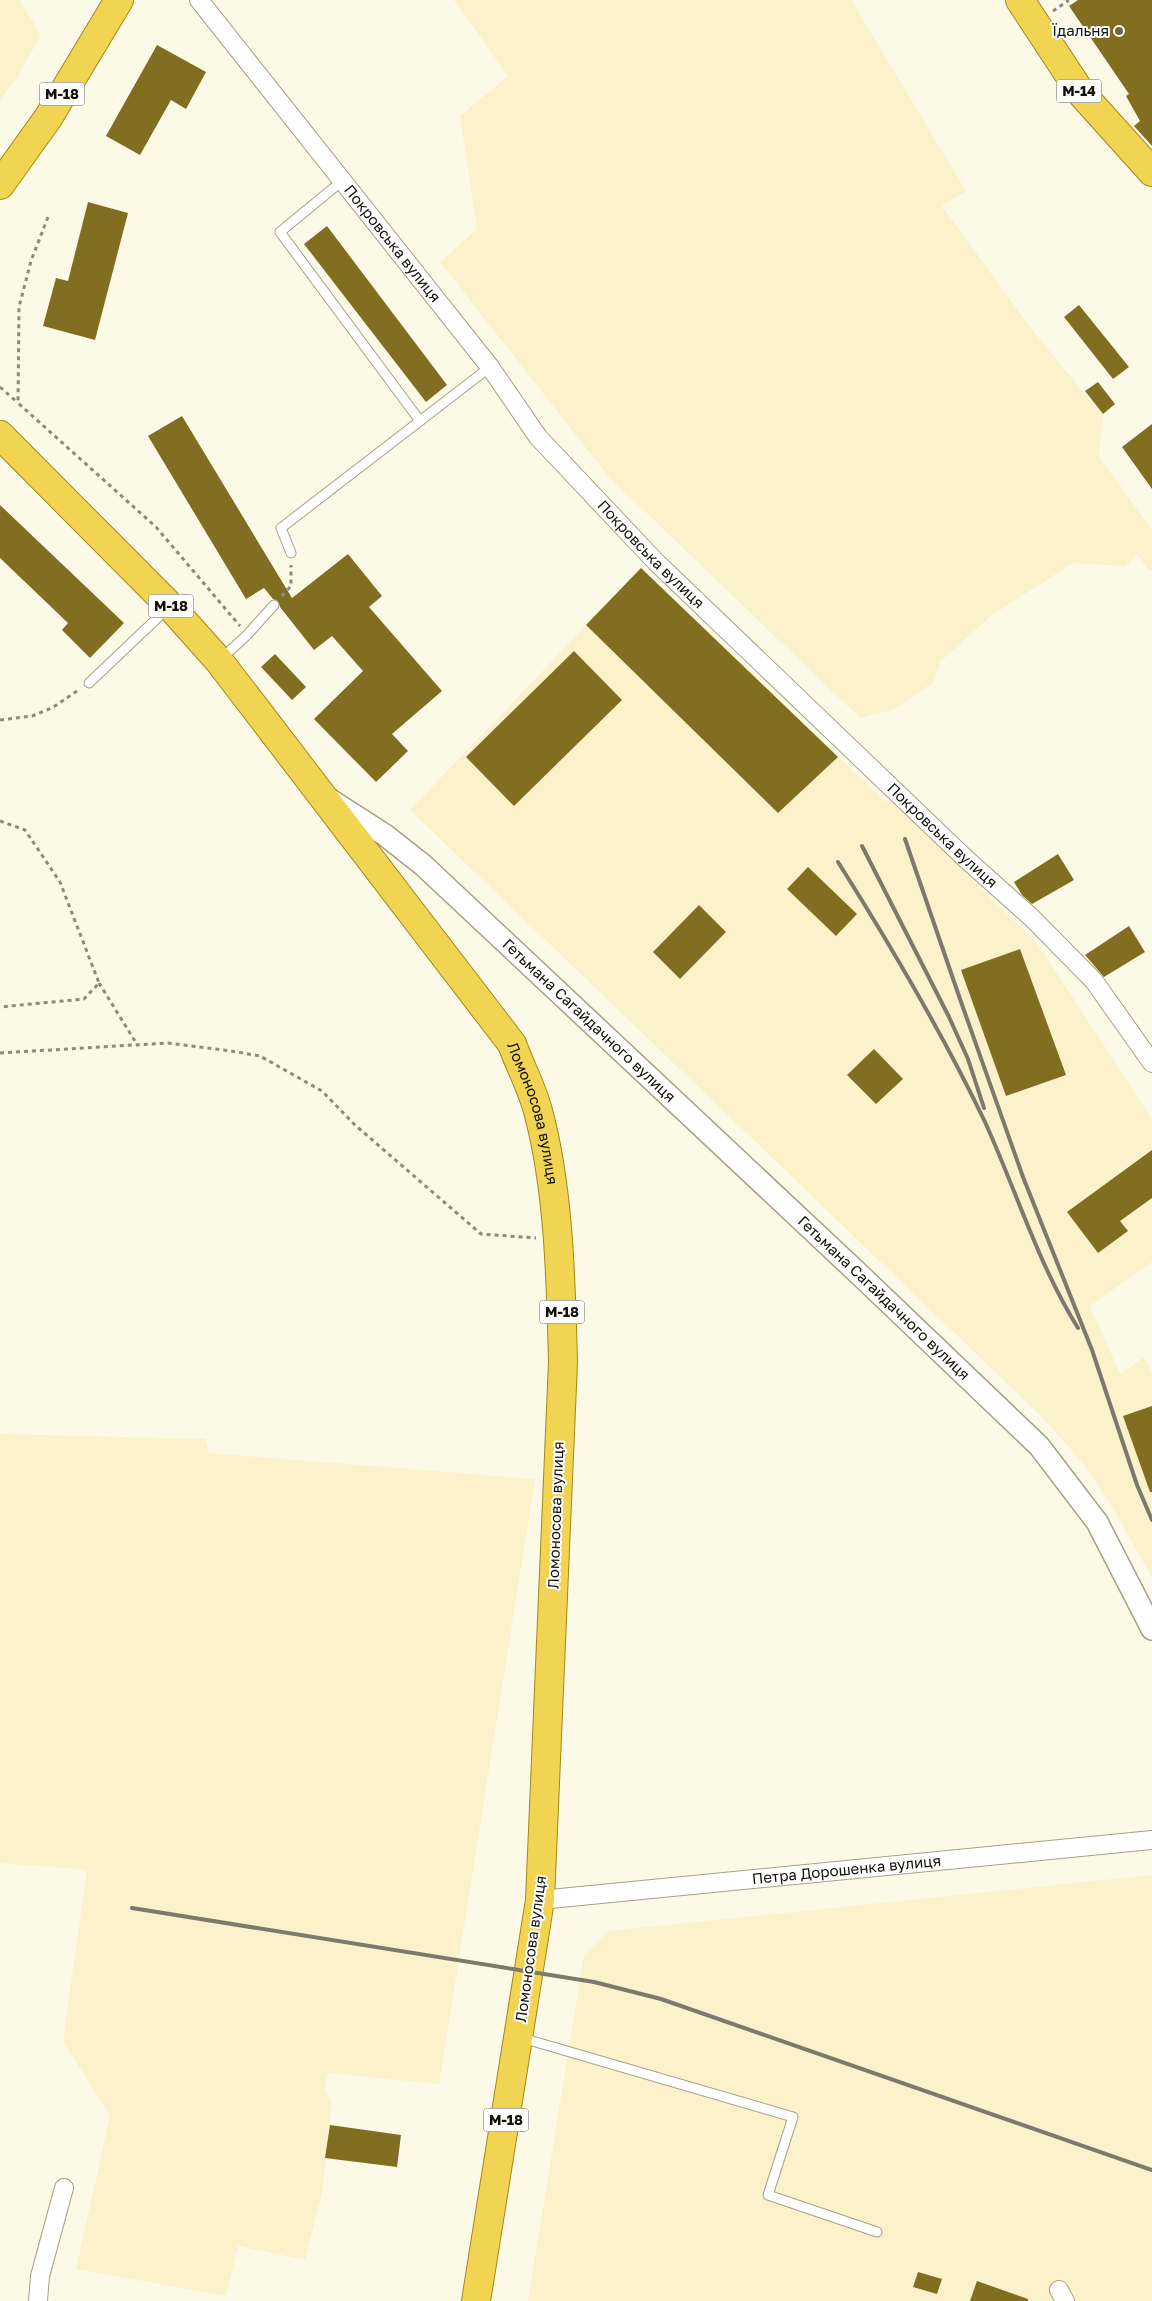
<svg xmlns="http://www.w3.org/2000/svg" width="1152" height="2301" font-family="'Golos Text',sans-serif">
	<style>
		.built { fill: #fbf1cb }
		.building { fill: #816e21 }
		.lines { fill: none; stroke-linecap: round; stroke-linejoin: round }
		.service-casing { stroke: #a9a185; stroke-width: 11 }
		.minor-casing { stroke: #a9a185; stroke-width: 20 }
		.tertiary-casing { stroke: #a9a185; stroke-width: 24 }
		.trunk-casing { stroke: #a2891c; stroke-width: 30 }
		.path { stroke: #8e8a7c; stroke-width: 3; stroke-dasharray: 4 4; stroke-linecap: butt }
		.service { stroke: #fff; stroke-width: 9 }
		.minor { stroke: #fff; stroke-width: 18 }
		.tertiary { stroke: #fff; stroke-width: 21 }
		.trunk { stroke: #f2d453; stroke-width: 28 }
		.rail { stroke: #7d7a6c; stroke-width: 4 }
		.poi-dot { fill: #746734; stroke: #fff; stroke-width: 2 }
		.labels { text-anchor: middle; stroke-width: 4; stroke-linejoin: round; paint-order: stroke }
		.shield { fill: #fff; stroke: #5a5851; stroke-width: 1 }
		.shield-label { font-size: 14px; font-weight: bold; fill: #141107 }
		.poi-label { font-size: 15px; fill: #141107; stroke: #fff; text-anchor: end }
		.street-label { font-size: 15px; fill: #141107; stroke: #fff }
	</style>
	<rect width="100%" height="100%" fill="#fdf9e7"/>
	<g class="built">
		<path d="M0,0H19L41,35L17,78L0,100Z"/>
		<path d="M454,0H851L966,191L942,206L1030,327L1103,416L1099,457L1152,530V570L1148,569L1137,554L1125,566L1073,563L992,615L940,662L934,682L893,710L860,718L608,476L440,262L477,229L460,116L508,76Z"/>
		<path d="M641,568L885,801L898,800L963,871L1037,943L1152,1119V1262L1090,1306L1120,1374L1144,1357L1152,1372V1578L1116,1513L1083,1463L1042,1417L410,810Z"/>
		<path d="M0,1434L205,1439L209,1453L535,1479L439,2084L328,2073L325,2088L331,2104L330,2125L322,2193L305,2260L238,2246L226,2296L76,2269L110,2116L63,2041L87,1870L0,1863Z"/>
		<path d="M1152,1875V2301H528L584,1955L608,1931Z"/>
	</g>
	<g class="building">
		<path d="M1078,0H1152V146L1134,126L1140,121L1126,96L1129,94L1069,6Z"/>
		<path d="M157,45L206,72L186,109L171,100L140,155L106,136Z"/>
		<path d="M88,202L128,213L95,340L43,326L56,278L68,281Z"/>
		<path d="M327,226L447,385L426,402L304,244Z"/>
		<path d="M1079,305L1129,367L1113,379L1064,317Z"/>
		<path d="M1098,382L1115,404L1103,414L1085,391Z"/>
		<path d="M182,416L292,598L348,554L382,596L369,607L442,691L392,734L408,751L376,782L314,719L363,671L332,636L314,650L280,607L278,601L273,599L264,588L246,599L148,436Z"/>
		<path d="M1152,424V489L1122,447Z"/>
		<path d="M0,505L124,623L90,658L62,630L68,623L0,558Z"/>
		<path d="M641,568L838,757L778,813L586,625Z"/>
		<path d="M574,651L622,700L514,806L466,757Z"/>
		<path d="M275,654L306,687L292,700L261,667Z"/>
		<path d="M1058,854L1074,880L1032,904L1022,895L1014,882Z"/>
		<path d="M808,867L857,914L836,936L787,889Z"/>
		<path d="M699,905L726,932L680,979L653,952Z"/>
		<path d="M1129,926L1145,952L1104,977L1085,955Z"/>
		<path d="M1020,949L1066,1075L1006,1096L961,970Z"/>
		<path d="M874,1049L903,1079L876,1104L847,1075Z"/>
		<path d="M1152,1150V1198L1120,1221L1128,1231L1098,1253L1067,1212Z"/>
		<path d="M1152,1406V1492H1150L1123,1416Z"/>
		<path d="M330,2125L401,2135L397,2167L325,2158Z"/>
		<path d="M918,2272L942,2279L937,2294L913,2287Z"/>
		<path d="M977,2281L1028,2299V2301H970Z"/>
	</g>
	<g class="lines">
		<defs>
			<g id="service">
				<path d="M342,181L280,232L420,421"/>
				<path d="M291,553L281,528L490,367"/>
				<path d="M221,659L247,635L274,605"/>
				<path d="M89,683L168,608"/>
				<path d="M522,2038L793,2117L768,2195L877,2232"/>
			</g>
			<g id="minor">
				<path id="s1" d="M199,0L490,367L538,437L656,562L966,859L1032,918L1094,981L1152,1063"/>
				<path id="s2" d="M540,1900L1152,1840"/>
				<path d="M1059,2290L1065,2301"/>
				<path d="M38,2301L40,2276L64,2188"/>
			</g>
			<g id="tertiary">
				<path id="s3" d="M326,797L385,835L423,865L860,1275L1039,1446L1097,1522L1152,1629"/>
			</g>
			<g id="trunk">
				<path d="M1020,0L1081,93L1152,172"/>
				<path d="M0,185L48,118L119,0"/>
				<path id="s4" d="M0,435L170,606L219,661L512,1044C520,1066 532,1088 538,1111C559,1188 561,1282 563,1362L540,1900L476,2301"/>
			</g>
		</defs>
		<use href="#service" class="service-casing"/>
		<use href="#minor" class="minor-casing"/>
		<use href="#tertiary" class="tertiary-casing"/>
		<use href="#trunk" class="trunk-casing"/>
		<g class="path">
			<path d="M1053,11L1069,0"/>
			<path d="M48,217L31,261L19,307L18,403L156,527L240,626"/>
			<path d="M0,387L17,402"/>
			<path d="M282,596L291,586V565"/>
			<path d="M0,720L32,716L52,708L80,689"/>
			<path d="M0,821L25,830L60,882L99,983L84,999L0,1007"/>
			<path d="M99,983L138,1046"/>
			<path d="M0,1053L167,1043L231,1051L260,1056L322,1091L355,1125L481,1234L536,1238"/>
		</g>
		<use href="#service" class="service"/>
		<use href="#minor" class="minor"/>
		<use href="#tertiary" class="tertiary"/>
		<use href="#trunk" class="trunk"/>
		<g class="rail">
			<path d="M905,839L960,999L1023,1177L1092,1350L1137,1485L1152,1520"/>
			<path d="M862,846L949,1017L968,1059L984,1108"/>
			<path d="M838,862C891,946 942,1032 985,1122C1016,1190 1038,1264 1078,1328"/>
			<path d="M132,1908L594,1982L661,1999L1152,2170"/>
		</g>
	</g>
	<circle class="poi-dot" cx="1119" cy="31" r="5"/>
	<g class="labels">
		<g class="shield">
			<rect x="1056.5" y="79.5" width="45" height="23" rx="4"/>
			<rect x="39.5" y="82.5" width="45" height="23" rx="4"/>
			<rect x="148.5" y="594.5" width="45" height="23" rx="4"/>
			<rect x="539.5" y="1300.5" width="45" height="23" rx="4"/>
			<rect x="483.5" y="2108.5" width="45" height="23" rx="4"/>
		</g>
		<g class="shield-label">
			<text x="1079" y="96">М-14</text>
			<text x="62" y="99">М-18</text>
			<text x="171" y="611">М-18</text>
			<text x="562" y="1317">М-18</text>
			<text x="506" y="2125">М-18</text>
		</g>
		<g class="poi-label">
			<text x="1109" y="36">Їдальня</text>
		</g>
		<g class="street-label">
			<text dy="5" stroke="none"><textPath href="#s1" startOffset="311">Покровська вулиця</textPath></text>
			<text dy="5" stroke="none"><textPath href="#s1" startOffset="716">Покровська вулиця</textPath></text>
			<text dy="5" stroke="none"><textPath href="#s1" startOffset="1121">Покровська вулиця</textPath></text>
			<text dy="5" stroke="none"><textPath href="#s3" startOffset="346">Гетьмана Сагайдачного вулиця</textPath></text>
			<text dy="5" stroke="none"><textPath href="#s4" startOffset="870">Ломоносова вулиця</textPath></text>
			<text dy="5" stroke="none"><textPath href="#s3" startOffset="751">Гетьмана Сагайдачного вулиця</textPath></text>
			<text transform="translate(556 1515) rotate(-88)" y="5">Ломоносова вулиця</text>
			<text dy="5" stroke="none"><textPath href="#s2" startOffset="308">Петра Дорошенка вулиця</textPath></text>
			<text transform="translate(531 1949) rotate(-82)" y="5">Ломоносова вулиця</text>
		</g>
	</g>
</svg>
